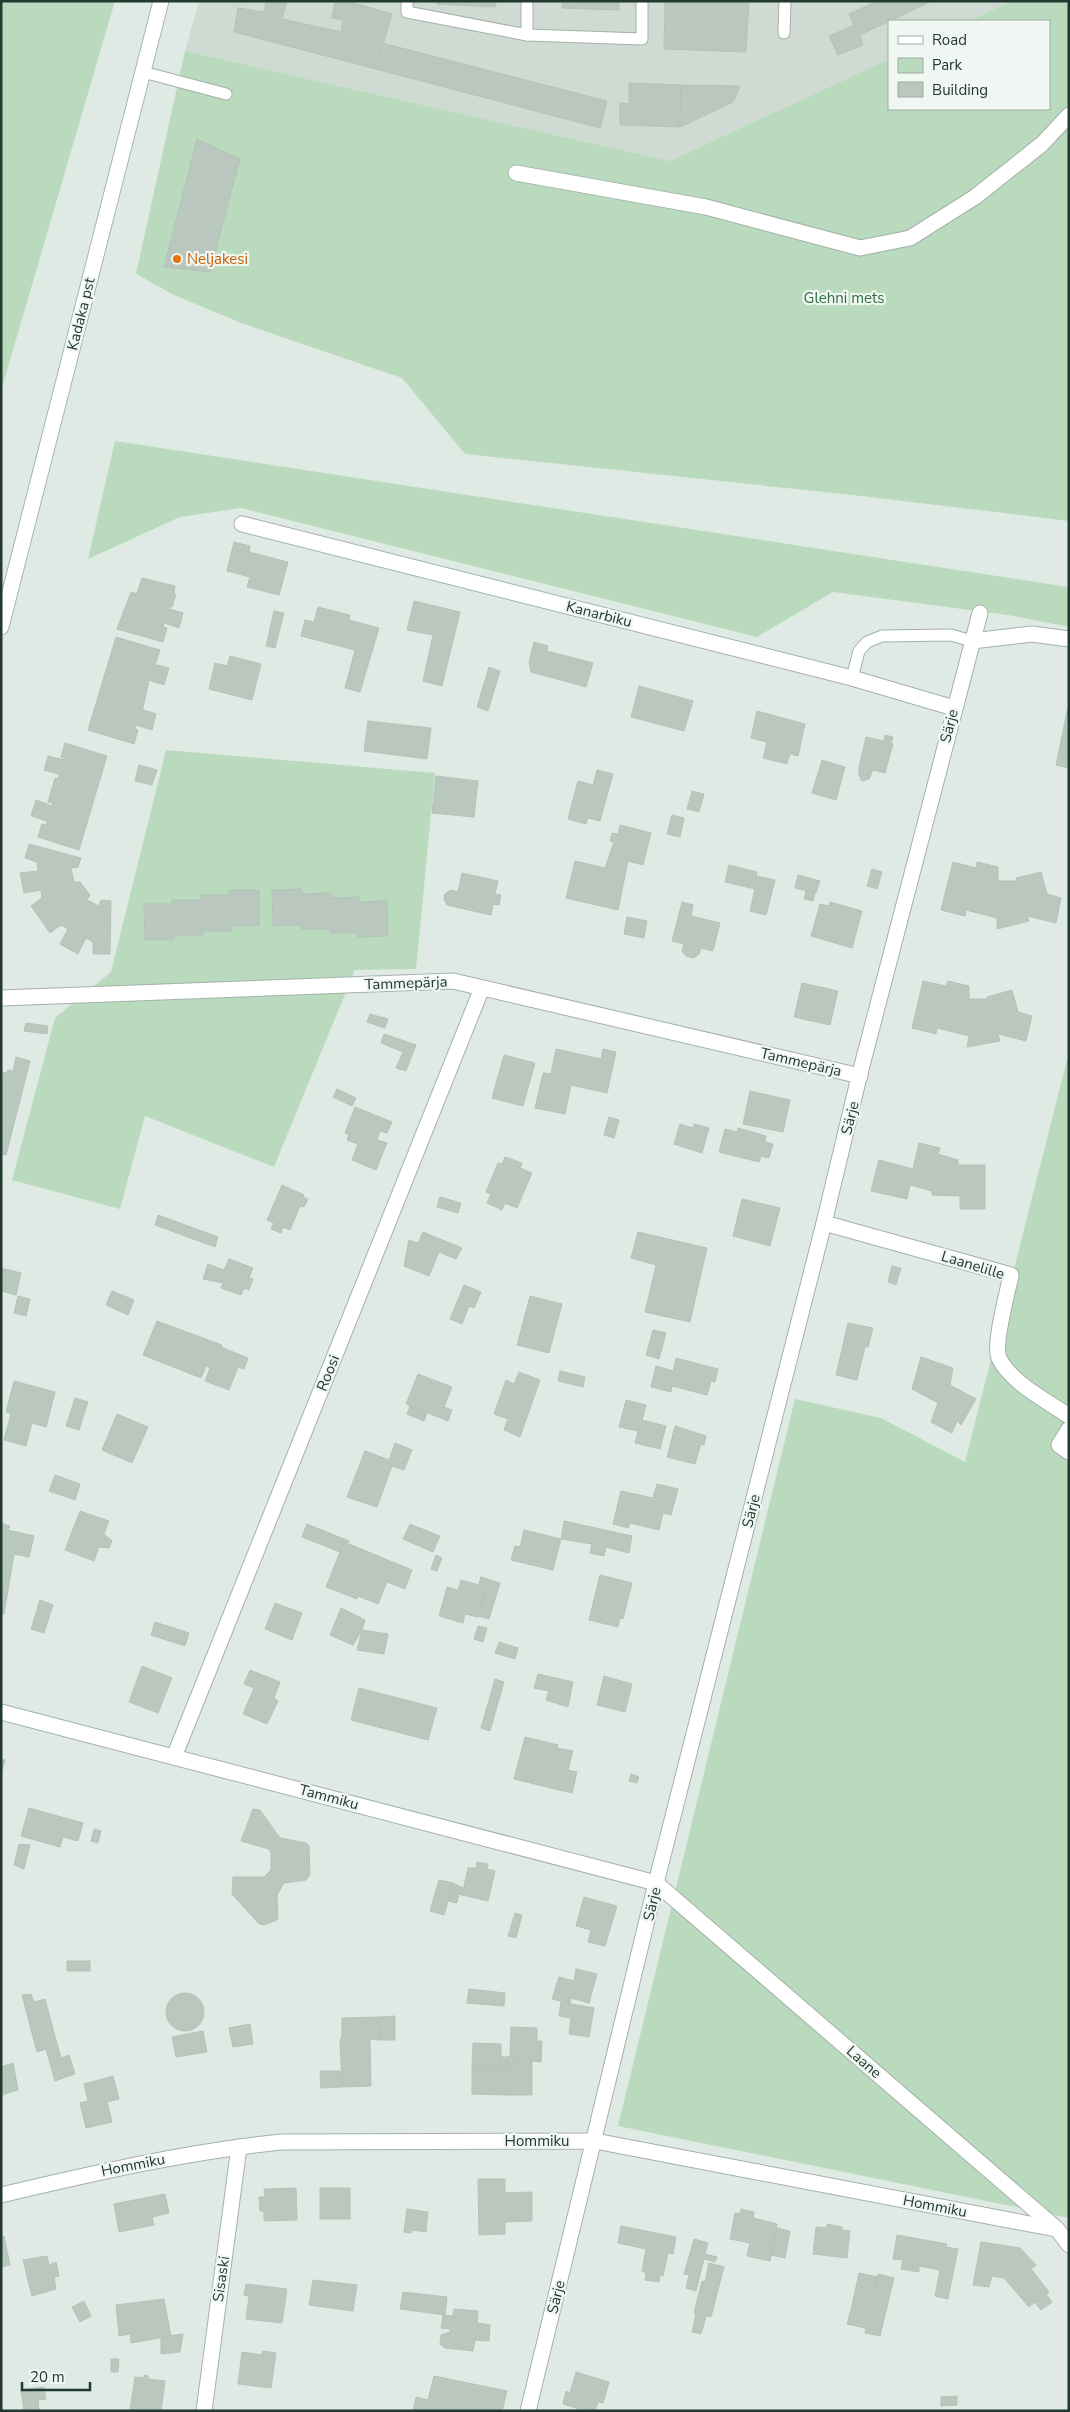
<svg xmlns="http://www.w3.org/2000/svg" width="1070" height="2412" font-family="'Nunito Sans',sans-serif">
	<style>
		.built { fill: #cfdad3 }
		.green { fill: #badabd }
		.building { fill: #b9c7bf; stroke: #b3c3ba }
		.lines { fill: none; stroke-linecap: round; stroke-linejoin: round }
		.service-casing { stroke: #a3b1aa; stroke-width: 13 }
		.minor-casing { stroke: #a3b1aa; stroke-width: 17 }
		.secondary-casing { stroke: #a2b8ad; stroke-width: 17 }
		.service { stroke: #fff; stroke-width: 11 }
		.minor { stroke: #fff; stroke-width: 15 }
		.secondary { stroke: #fff; stroke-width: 15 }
		.food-dot { fill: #e8710a; stroke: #f0f7f2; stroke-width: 2 }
		.labels { text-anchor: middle; stroke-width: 4.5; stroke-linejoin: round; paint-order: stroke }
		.food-label { font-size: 15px; fill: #c56008; stroke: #f0f7f2; text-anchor: start }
		.park-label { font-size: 15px; fill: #2f6d3c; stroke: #f0f7f2 }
		.street-label { font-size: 15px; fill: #22392f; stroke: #f0f7f2 }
	</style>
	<rect width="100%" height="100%" fill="#e0eae4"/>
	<path class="built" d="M199,1H1012L969,21H889V59L670,161L185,51Z"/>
	<g class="green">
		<path d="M1,1H115L1,391Z"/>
		<path d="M1012,1H1069V521L853,495L465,454L402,378L241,323L174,295L136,274L185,51L670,161L889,59V109H1049V21H969Z"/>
		<path d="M115,441L1069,587V627L1008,615L833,592L757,637L241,508L180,517L88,559Z"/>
		<path d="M166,750L435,773L416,969L355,970L274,1167L145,1116L120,1209L12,1180L55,1018L111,972Z"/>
		<path d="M1069,1052V2218L618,2126L795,1399L881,1418L965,1462Z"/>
	</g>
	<g class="building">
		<path d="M266,1H287L282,19L341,32L343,20L332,18L335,1H347L392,14L376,69L234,32L238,8L264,12Z"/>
		<path d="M438,1H496L495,7L437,4Z"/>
		<path d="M563,1H619V10L562,8Z"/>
		<path d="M665,1H749L746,52L664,49Z"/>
		<path d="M877,1H932L860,35L863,45L838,55L829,36L854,25L849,14Z"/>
		<path d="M382,43L607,101L600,128L376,69Z"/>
		<path d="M629,83L681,85L680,127L620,125V103L629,104Z"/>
		<path d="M681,85L740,86L733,102L680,127Z"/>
		<path d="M197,139L240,159L210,272L164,267Z"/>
		<path d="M234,542L250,546L249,552L288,562L279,595L247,587L250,577L227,571Z"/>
		<path d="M142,578L175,586L174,593L176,594L172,607L170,606L169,609L183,613L179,628L164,623L163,627L167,628L163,642L117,629L131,592L137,594Z"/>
		<path d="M414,601L460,612L442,686L423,681L433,635L407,630Z"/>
		<path d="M318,607L350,615L349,620L379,628L360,692L345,688L355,650L301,636L305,620L314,622Z"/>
		<path d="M274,611L284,613L275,648L266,646Z"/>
		<path d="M116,637L160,650L156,663L153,664L169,668L164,685L149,680L143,708L141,709L156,714L152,730L136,725L135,729L138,730L134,744L88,730Z"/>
		<path d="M534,642L548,646L547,651L593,663L586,687L531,672L529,662Z"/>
		<path d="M230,656L261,664L252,700L209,689L215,663L227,666Z"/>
		<path d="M489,667L500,671L488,711L477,707Z"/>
		<path d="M639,686L693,701L684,731L631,717Z"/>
		<path d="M1069,702V768L1056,765Z"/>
		<path d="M757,711L805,724L798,756L790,754L787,764L763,758L767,742L751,738Z"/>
		<path d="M368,721L431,728L427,759L364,751Z"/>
		<path d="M885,735L893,737L891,743L893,744L885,773L873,770L869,779L862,781L859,775V767L866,737L884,741Z"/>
		<path d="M65,743L107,756L79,850L38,837L42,824L46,825L47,821L31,816L36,800L52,806L53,803L48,802L55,778L58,779L59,774L44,770L48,756L64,760V758L61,757Z"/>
		<path d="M822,760L845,767L836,800L812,793Z"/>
		<path d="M139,765L157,770L152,785L135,781Z"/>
		<path d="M597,770L613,774L600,821L588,818L586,824L568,819L578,781L593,785Z"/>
		<path d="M436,776L478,781L474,817L432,813Z"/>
		<path d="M692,791L704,794L699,812L687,809Z"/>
		<path d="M672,815L684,818L680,837L667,834Z"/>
		<path d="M620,825L651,833L643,865L628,861L618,910L566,898L575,861L605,868L614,842L610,841L612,833L618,834Z"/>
		<path d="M29,844L81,858L78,867L71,868L74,882H80L90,895L87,900L99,906L101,900L111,901L110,954H93V942L86,938L78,954L60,944L68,929L61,925L50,933L31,906L42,898L41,890L24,893L20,873L38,871L37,862L25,858Z"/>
		<path d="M953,862L976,868L977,862L998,867V881H1017L1016,878L1041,872L1047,894L1061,898L1056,923L1027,916L1029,921L997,929V918L966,910L965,916L941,910Z"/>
		<path d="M729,865L757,872L756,876L775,880L766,915L750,911L755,889L725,882Z"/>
		<path d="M872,869L882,872L877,889L867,886Z"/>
		<path d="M462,873L498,881L495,894L501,895L499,905L493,904L491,915L447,905L444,899L445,894L451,890L458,892Z"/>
		<path d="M798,875L820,881L816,893L795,888Z"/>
		<path d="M302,889V894L331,893V898L359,897V902L387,901L388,936L358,937V933H330V929H302L301,925L273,926L272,890Z"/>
		<path d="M229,890H259V926H231V931H203V935L174,936V940H145L144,904H172V900H201V895H229Z"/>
		<path d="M806,891L815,893L813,901L804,899Z"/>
		<path d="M682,902L693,905L691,916L720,923L713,951L701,948L699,954L694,958L686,956L682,951L684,944L672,941Z"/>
		<path d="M830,902L862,911L852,948L811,936L820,904L829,906Z"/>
		<path d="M627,917L647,921L644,938L624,934Z"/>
		<path d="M923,981L946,986L948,981L969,986V999H988L987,997L1012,990L1018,1012L1032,1016L1026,1041L998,1034L1000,1041L967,1047L969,1036L937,1028L936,1034L912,1028Z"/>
		<path d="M802,983L838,991L830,1025L794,1017Z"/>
		<path d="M370,1014L388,1019L385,1028L367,1022Z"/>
		<path d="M26,1023L48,1026L47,1034L24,1031Z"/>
		<path d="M384,1034L416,1045L406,1071L396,1068L403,1052L381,1043Z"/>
		<path d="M556,1049L601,1059L603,1049L616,1052L607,1093L571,1085L565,1114L535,1108L543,1073L551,1074Z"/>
		<path d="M504,1055L535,1063L523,1106L492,1098Z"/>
		<path d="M16,1057L30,1061L6,1155L1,1154V1072L7,1073L8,1070L13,1071Z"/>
		<path d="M337,1089L356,1098L352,1106L333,1097Z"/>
		<path d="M750,1091L790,1100L783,1132L743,1124Z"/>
		<path d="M355,1107L392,1122L387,1133L380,1131L377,1140L387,1143L376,1170L352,1160L358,1144L347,1140L349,1134L345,1133Z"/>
		<path d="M609,1117L619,1120L614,1138L604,1135Z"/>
		<path d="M680,1124L693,1128L694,1124L709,1128L702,1153L674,1144Z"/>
		<path d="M738,1128L766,1136L765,1142L773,1144L769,1158L761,1156L759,1162L719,1152L725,1129L737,1132Z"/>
		<path d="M919,1143L940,1148L938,1154L958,1160V1165H985V1209H960V1196L932,1195V1191L910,1185L907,1199L871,1191L879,1160L913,1169Z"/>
		<path d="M505,1157L522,1163L520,1168L532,1173L517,1208L505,1203L502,1210L487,1203L491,1194L486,1192L498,1163L502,1164Z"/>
		<path d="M282,1185L304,1195L303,1197L308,1199L304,1207L300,1206L290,1230L283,1227L281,1233L271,1229L274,1223L267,1220Z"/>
		<path d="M440,1197L461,1203L458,1213L437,1207Z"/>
		<path d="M742,1199L780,1208L770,1246L733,1236Z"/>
		<path d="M158,1215L218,1237L215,1247L155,1225Z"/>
		<path d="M423,1232L462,1248L456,1259L439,1252L429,1276L404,1266L409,1240L418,1243Z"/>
		<path d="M638,1232L707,1248L690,1322L645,1312L656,1265L631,1258Z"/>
		<path d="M229,1259L253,1268L249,1278L253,1279L249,1290L244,1288L241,1295L221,1288L223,1283L203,1279L208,1264L224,1270Z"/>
		<path d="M892,1266L901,1268L896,1285L888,1282Z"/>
		<path d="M1,1268L21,1273L16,1295L1,1291Z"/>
		<path d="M464,1285L481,1292L474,1308L469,1306L462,1324L450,1319Z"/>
		<path d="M112,1291L134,1300L128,1315L106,1305Z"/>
		<path d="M18,1296L30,1299L26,1316L14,1313Z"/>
		<path d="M530,1296L562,1304L549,1353L517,1345Z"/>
		<path d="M157,1321L222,1345L221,1347L248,1358L244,1369L238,1367L229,1390L205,1381L210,1368L206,1366L201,1378L143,1355Z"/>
		<path d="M848,1323L873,1328L868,1347H865L857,1380L836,1375Z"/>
		<path d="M653,1330L666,1333L659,1359L646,1355Z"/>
		<path d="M921,1357L953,1368L950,1385L976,1399L961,1425L957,1421L952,1433L931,1422L938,1403L912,1389Z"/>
		<path d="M676,1358L718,1369L715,1382L711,1381L707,1395L672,1386L671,1392L651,1387L656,1366L673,1371Z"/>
		<path d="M560,1371L585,1377L583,1387L558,1381Z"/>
		<path d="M519,1372L540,1380L520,1437L504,1430L508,1419L494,1414L506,1380L514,1384Z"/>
		<path d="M418,1374L452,1387L444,1407L452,1410L448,1421L406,1404Z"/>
		<path d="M14,1381L55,1392L46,1427L32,1423L26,1446L4,1440L11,1414L6,1412Z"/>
		<path d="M75,1398L88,1402L79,1430L66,1426Z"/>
		<path d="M626,1400L646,1405L642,1420L666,1426L660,1449L635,1443L638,1431L619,1427Z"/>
		<path d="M410,1406L427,1413L424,1421L407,1414Z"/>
		<path d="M117,1414L148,1427L132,1463L102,1450Z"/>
		<path d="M675,1426L706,1436L704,1445L701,1444L695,1464L667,1457Z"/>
		<path d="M395,1443L412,1450L404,1470L392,1466L377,1507L347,1497L365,1451L389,1460Z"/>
		<path d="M55,1475L80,1484L75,1500L49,1491Z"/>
		<path d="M657,1484L678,1489L671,1515L663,1513L659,1530L630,1523L628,1528L613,1524L621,1491L653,1498Z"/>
		<path d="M80,1511L109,1521L104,1534L112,1541L109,1548L99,1547L94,1561L65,1550Z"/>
		<path d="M564,1521L632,1536L629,1553L606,1547L604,1556L590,1553L592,1544L561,1539Z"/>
		<path d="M1,1523L10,1526L8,1530L34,1536L29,1557L14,1554L4,1614L1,1613Z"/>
		<path d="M307,1524L349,1541L347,1544L344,1542L340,1552L302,1537Z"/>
		<path d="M410,1524L440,1536L433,1552L403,1539Z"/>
		<path d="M524,1530L561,1539L553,1570L511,1560L515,1546L520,1547Z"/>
		<path d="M344,1542L412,1570L405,1589L387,1582L378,1604L358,1596L357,1599L326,1587Z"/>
		<path d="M436,1555L442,1558L437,1571L431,1569Z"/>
		<path d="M600,1575L632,1583L623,1619L620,1618L618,1627L589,1620Z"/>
		<path d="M481,1577L500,1583L489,1619L478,1616L487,1586L479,1584Z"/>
		<path d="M461,1580L486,1587L478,1617L465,1614L463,1623L439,1616L447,1587L458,1590Z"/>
		<path d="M40,1600L53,1605L44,1633L31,1629Z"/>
		<path d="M275,1603L302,1613L292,1640L265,1629Z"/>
		<path d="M341,1608L365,1620L362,1630L353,1645L330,1635Z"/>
		<path d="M155,1622L189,1633L185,1646L151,1635Z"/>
		<path d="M478,1626L487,1628L483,1642L474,1639Z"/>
		<path d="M362,1630L388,1634L384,1654L357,1650Z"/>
		<path d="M499,1642L518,1648L515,1659L495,1653Z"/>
		<path d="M142,1666L172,1678L158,1713L129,1702Z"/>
		<path d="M250,1670L280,1682L274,1698L278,1701L267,1724L243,1714L254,1688L244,1684Z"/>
		<path d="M538,1674L573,1682L568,1707L546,1700L549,1691L534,1688Z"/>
		<path d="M604,1676L632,1684L625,1712L597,1705Z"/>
		<path d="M495,1679L504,1682L490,1731L481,1728Z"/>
		<path d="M359,1688L437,1708L428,1740L351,1720Z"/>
		<path d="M525,1737L558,1745L557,1748L573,1751L568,1770L577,1772L572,1793L514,1779Z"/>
		<path d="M1,1759L5,1760L1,1774Z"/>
		<path d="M631,1774L639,1777L637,1783L629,1781Z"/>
		<path d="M29,1808L83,1823L78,1841L63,1837L60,1847L21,1836Z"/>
		<path d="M253,1809L260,1810L280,1838L306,1843L309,1846L310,1875L306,1880L284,1883L277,1895L278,1917L277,1920L264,1925L259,1924L232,1894L233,1877H264L271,1870V1853L269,1849L241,1841Z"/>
		<path d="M94,1829L101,1831L98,1843L91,1841Z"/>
		<path d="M19,1844L30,1845L24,1869L14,1865Z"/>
		<path d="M477,1862L488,1864L487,1869L495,1871L488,1901L462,1895L468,1868H476Z"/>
		<path d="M439,1880L453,1883L444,1915L430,1911Z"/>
		<path d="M453,1883L463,1888L462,1895L459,1894L457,1903L448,1901Z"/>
		<path d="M584,1897L617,1906L605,1946L588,1942L591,1930L576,1926Z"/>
		<path d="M515,1913L522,1915L516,1938L508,1936Z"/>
		<rect x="67" y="1961" width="23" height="10"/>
		<path d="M576,1969L597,1974L589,2003L571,1998L570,2003L552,1999L559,1977L574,1981Z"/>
		<path d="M469,1989L505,1993L504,2006L467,2003Z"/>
		<circle cx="185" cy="2012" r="19"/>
		<path d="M31,1994L34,2002L45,1999L61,2058L69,2055L75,2074L55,2081L46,2049L37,2052L22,1995Z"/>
		<path d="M561,2002L594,2008L589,2037L569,2034L571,2018L559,2016Z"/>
		<path d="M395,2016V2040H379L380,2017Z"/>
		<path d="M380,2017L379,2040L370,2039L371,2086L342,2087L340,2041L342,2036V2018Z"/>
		<path d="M250,2024L253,2044L233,2047L229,2028Z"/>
		<path d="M511,2027L537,2028V2041H542L541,2062L513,2059V2055H510Z"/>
		<path d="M203,2031L207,2052L176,2057L172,2037Z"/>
		<path d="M473,2043L501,2044V2067H472Z"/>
		<path d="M513,2055V2059L532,2060V2095H506L507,2057Z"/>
		<path d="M501,2057H507L506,2095L472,2094V2067H501Z"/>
		<path d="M13,2063L18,2090L1,2095V2067Z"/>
		<path d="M320,2071H340L342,2087L321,2088Z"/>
		<path d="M113,2076L119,2099L107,2102L112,2122L86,2128L80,2103L88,2101L84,2084Z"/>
		<path d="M478,2179H505V2193L532,2192V2221L505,2222V2234L479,2235Z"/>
		<path d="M296,2188L297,2220L264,2221V2211H260L259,2197H265L264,2189Z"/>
		<rect x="320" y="2188" width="30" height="31"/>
		<path d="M165,2194L169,2213L152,2217L154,2225L119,2232L114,2204Z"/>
		<path d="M407,2209L428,2212L426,2232L412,2230L411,2233L404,2232Z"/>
		<path d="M741,2209L754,2212L753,2218L777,2224L770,2261L747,2256L750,2243L730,2239L735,2213L740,2214Z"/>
		<path d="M827,2224L842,2227V2230L850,2231L847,2258L813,2254L816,2227L827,2228Z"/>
		<path d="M621,2226L676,2237L673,2254L668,2253L663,2276L660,2275L659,2282L645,2280L646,2273L642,2271L646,2249L618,2243Z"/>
		<path d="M777,2228L790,2231L785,2258L771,2255Z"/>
		<path d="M897,2235L947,2244L946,2247L958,2249L948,2299L935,2296L940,2270L919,2266V2272L901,2269L903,2260L893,2259Z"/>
		<path d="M4,2236L10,2265L1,2267V2237Z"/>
		<path d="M694,2239L708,2243L705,2254L717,2257L715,2262L704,2259L696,2291L686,2288L689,2275L684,2274Z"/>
		<path d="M981,2242L1020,2248L1036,2265L1031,2269L1049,2292L1046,2294L1052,2302L1041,2310L1035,2302L1029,2307L1004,2278L992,2276L989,2287L973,2285Z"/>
		<path d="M47,2256L49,2265L56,2262L59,2276L54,2277L56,2289L32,2296L23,2260Z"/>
		<path d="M709,2263L724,2267L711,2317L694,2313L702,2281L705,2282Z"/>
		<path d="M859,2273L877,2277L869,2309L852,2305Z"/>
		<path d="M878,2274L894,2278L880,2336L865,2333Z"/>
		<path d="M313,2280L357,2285L353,2311L309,2305Z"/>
		<path d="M246,2284L287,2289L282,2323L246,2319L249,2296L244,2295Z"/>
		<path d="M403,2292L447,2297L445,2315L400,2309Z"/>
		<path d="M164,2299L171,2336L131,2343L130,2334L119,2336L116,2305Z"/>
		<path d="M84,2301L91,2316L80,2322L72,2307Z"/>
		<path d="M852,2306L869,2310L865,2328L847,2324Z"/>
		<path d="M454,2309L478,2311L477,2323L490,2325L489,2341L475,2340L473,2351L445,2348L440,2344L441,2335L450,2332V2329L441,2328L443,2315L453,2316Z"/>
		<path d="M696,2314L706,2317L701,2334L692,2332Z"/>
		<path d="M183,2334L180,2352L161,2354V2337Z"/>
		<path d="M263,2351L276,2353L271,2388L238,2384L242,2352L262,2355Z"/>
		<path d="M111,2359H119L118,2372H111Z"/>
		<path d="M576,2372L609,2382L603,2403L598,2402L595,2411H585L563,2404L566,2391L570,2393Z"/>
		<path d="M144,2375L148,2376V2379L165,2381L161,2411L130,2410L135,2377L144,2378Z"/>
		<path d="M434,2376L507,2391L502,2411H413L416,2397L428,2400Z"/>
		<path d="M44,2387L46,2399L38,2400L39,2411H24L21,2390Z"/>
		<path d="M957,2396V2405L941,2406V2397Z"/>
	</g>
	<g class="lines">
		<defs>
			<g id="service">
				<path d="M407,1V12L527,35V1"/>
				<path d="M784,33L785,1"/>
				<path d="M527,35L642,39V1"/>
				<path d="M143,72L226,94"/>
				<path d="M852,678L859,651L867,642L882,636L951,635L972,641"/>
			</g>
			<g id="minor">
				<path d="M516,173L706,207L860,248L910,238L975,197L1042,144L1069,115"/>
				<path d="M242,524L852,678L954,708"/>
				<path d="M972,641L1032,634L1069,639"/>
				<path d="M1,998L453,981L860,1076"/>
				<path d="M824,1223L1011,1275C1008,1291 993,1344 999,1358C1010,1382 1047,1401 1069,1416"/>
				<path d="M1069,1429L1059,1445L1069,1452"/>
				<path d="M1,1712L656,1883L1057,2229L1069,2245"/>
				<path d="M174,1757L482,988"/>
				<path d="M1,2195C94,2173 186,2152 281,2142L595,2141L1056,2229"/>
				<path d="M204,2411L239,2147"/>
				<path d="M528,2411L656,1883L824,1223L859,1077L980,613"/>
			</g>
			<path id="secondary" d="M1,627L161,1"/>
		</defs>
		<use href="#service" class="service-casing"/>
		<use href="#minor" class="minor-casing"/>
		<use href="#secondary" class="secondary-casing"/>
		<use href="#service" class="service"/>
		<use href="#minor" class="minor"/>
		<use href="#secondary" class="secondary"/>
	</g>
	<circle class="food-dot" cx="177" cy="259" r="5"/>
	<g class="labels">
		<g class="food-label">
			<text x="187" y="264">Neljakesi</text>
		</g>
		<g class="park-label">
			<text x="844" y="303">Glehni mets</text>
		</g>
		<g class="street-label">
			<text transform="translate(81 314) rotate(-76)" y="5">Kadaka pst</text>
			<text transform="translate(599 614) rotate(14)" y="5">Kanarbiku</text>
			<text transform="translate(949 726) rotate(-76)" y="5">Särje</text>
			<text transform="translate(406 983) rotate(-2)" y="5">Tammepärja</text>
			<text transform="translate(801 1062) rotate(13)" y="5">Tammepärja</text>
			<text transform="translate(850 1118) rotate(-76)" y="5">Särje</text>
			<text transform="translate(973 1265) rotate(17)" y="5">Laanelille</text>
			<text transform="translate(328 1373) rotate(-68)" y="5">Roosi</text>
			<text transform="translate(751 1511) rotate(-76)" y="5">Särje</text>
			<text transform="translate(329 1797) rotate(15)" y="5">Tammiku</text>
			<text transform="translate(652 1904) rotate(-77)" y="5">Särje</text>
			<text transform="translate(864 2062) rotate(41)" y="5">Laane</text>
			<text x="537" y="2146">Hommiku</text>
			<text transform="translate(133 2165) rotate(-11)" y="5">Hommiku</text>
			<text transform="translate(935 2206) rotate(11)" y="5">Hommiku</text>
			<text transform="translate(221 2279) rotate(-82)" y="5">Sisaski</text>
			<text transform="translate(556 2297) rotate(-76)" y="5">Särje</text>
		</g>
	</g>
	<rect width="1070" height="2412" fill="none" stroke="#22392f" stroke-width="5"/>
	<rect x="888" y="20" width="162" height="90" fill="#f0f7f2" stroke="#9eaba4"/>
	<rect x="898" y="36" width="25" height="8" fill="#ffffff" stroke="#9eaba4"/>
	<text x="932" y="45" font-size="15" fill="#22392f">Road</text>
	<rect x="898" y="58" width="25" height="15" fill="#badabd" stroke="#9eaba4"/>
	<text x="932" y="70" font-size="15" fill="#22392f">Park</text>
	<rect x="898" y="82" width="25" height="15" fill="#b9c7bf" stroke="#9eaba4"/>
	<text x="932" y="95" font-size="15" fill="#22392f">Building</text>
	<path d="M22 2382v8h68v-8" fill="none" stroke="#22392f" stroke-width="2.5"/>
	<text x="30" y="2382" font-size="15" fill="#22392f" stroke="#f0f7f2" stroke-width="4" paint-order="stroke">20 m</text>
</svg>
